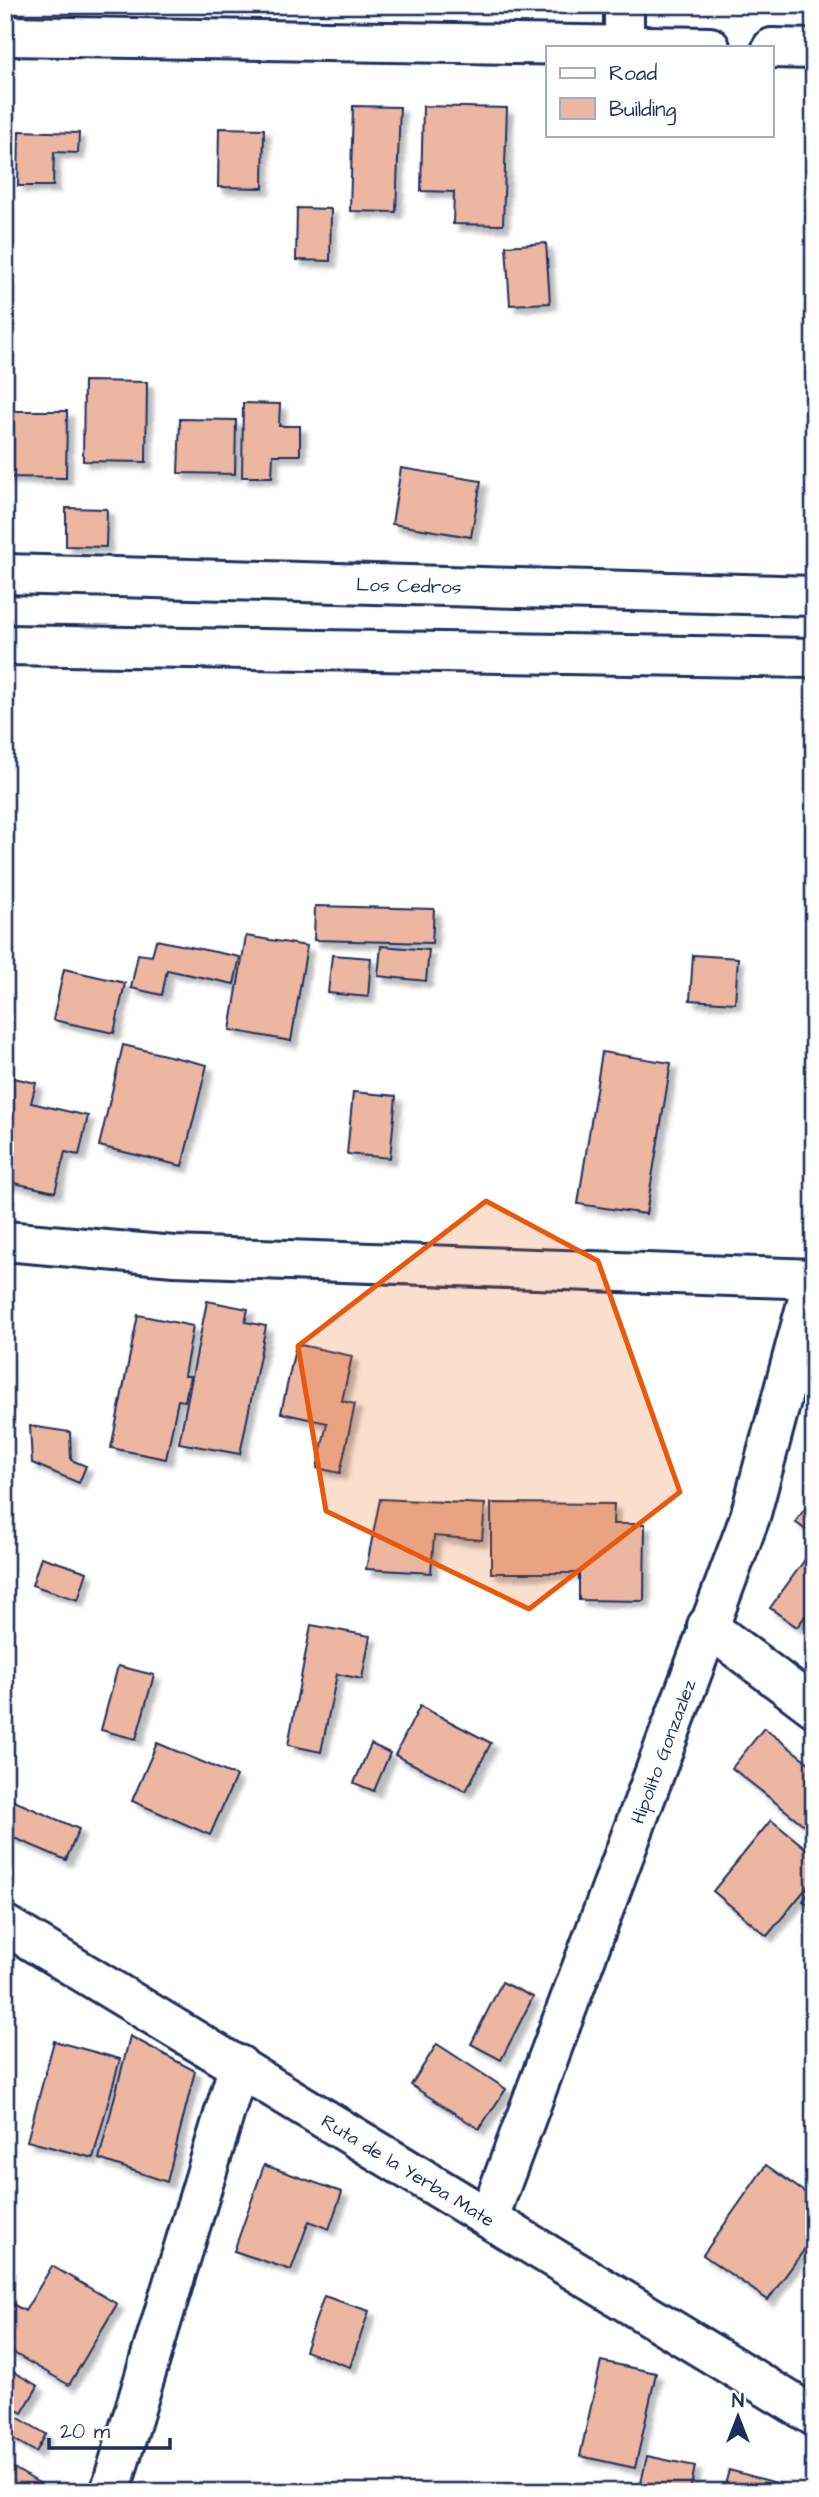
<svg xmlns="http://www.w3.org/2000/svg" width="819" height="2497" font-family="'Architects Daughter',sans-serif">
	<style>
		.building { fill: #ecb6a1; stroke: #1b2f5e; stroke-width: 2; filter: url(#shadow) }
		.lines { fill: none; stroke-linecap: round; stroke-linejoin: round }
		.minor-casing { stroke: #1b2f5e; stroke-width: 44 }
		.major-casing { stroke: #1b2f5e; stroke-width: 44 }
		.minor { stroke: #fff; stroke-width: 38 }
		.major { stroke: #fff; stroke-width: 38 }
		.marked { fill: #e8590c; fill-opacity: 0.2; stroke: #e8590c; stroke-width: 5; stroke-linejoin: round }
		.labels { text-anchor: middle; stroke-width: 5; stroke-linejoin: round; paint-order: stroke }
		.street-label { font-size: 19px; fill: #1b2f5e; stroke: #fff }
	</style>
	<defs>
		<filter id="shadow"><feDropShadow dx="6" dy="6" stdDeviation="2" flood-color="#0004"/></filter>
	</defs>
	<rect width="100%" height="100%" fill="#fff"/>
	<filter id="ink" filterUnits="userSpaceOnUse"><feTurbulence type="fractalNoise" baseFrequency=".0143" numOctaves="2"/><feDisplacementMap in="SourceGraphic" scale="14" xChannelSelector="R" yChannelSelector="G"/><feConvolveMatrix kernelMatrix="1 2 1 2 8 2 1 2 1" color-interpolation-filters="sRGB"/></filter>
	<g filter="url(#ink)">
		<g class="building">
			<path d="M353,106L400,107L396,212L350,211Z"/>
			<path d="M423,106L507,108L503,225L453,224L454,192L421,191Z"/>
			<path d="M219,128L264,129L263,188L218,187Z"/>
			<path d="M19,131L79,133L78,153L54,152L53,186H18Z"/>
			<path d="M297,208L331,209L330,261L296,260Z"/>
			<path d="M546,243L550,303L510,305L506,246Z"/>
			<path d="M84,381L147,382L146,462L83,461Z"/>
			<path d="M243,403L280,404L279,426H300V455H273L272,477H242Z"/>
			<path d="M5,411H67L66,478L5,477Z"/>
			<path d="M180,419L236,420L235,474L178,473Z"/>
			<path d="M401,468L481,481L471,537L392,524Z"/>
			<path d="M66,508L107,509L106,547L66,546Z"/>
			<path d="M315,906L434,909L432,943L314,940Z"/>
			<path d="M246,936L307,946L291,1041L230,1030Z"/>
			<path d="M156,940L240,957L234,984L167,970L162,995L131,988L138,954L152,956Z"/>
			<path d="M381,946L429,950L426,981L378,976Z"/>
			<path d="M332,955L371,958L368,997L328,993Z"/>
			<path d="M693,955L738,958L735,1003L690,1000Z"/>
			<path d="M64,969L125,983L114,1033L53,1020Z"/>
			<path d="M123,1045L207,1065L182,1166L99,1146Z"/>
			<path d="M602,1052L671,1063L646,1214L578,1204Z"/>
			<path d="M5,1076L36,1083L31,1103L88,1116L79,1155L65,1152L55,1192L5,1181Z"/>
			<path d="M353,1092L396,1096L390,1158L347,1154Z"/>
			<path d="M207,1301L248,1309L245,1322L266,1326L240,1454L179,1443Z"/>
			<path d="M138,1315L193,1326L184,1376H190L185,1401L178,1400L166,1459L111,1448Z"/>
			<path d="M296,1344L352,1356L342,1401L355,1404L340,1473L317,1468L327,1423L281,1413Z"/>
			<path d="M30,1426L70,1432L71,1460L86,1466L79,1483L32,1463Z"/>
			<path d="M814,1497V1536L795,1522Z"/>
			<path d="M380,1499L485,1504L482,1540L434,1536L431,1573L366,1569Z"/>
			<path d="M491,1503L614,1504L613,1524H645L644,1601L579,1600V1573H491Z"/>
			<path d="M809,1554L814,1557V1604L797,1627L770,1608Z"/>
			<path d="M41,1557L87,1572L78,1600L32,1585Z"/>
			<path d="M311,1625L370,1636L362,1679L337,1674L321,1752L288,1745Z"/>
			<path d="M118,1666L154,1675L136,1739L101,1730Z"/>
			<path d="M420,1706L491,1743L466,1791L395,1755Z"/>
			<path d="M764,1728L814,1767V1833L732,1768Z"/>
			<path d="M157,1743L236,1776L210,1835L132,1801Z"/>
			<path d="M371,1744L390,1753L374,1791L354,1783Z"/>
			<path d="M5,1797L79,1829L66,1860L5,1834Z"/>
			<path d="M771,1820L814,1855V1879L767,1936L713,1891Z"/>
			<path d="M814,1886V1909L803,1901Z"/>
			<path d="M502,1982L533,1997L501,2060L471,2044Z"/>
			<path d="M130,2036L195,2071L167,2182L99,2159Z"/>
			<path d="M54,2041L120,2059L93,2158L27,2141Z"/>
			<path d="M437,2044L506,2089L479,2129L411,2085Z"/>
			<path d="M264,2165L342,2192L329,2229L309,2221L291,2270L234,2251Z"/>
			<path d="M766,2165L814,2199V2236L768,2300L703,2255Z"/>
			<path d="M52,2266L117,2304L69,2385L5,2348V2300L25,2311Z"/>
			<path d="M324,2296L369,2311L350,2367L305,2351Z"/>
			<path d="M601,2361L656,2373L635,2468L580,2456Z"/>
			<path d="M10,2370L38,2386L22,2413L5,2403V2379Z"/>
			<path d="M5,2410L46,2434L36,2452L5,2434Z"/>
			<path d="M647,2456L695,2466L690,2492H639Z"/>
			<path d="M5,2463L46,2487L43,2492H5Z"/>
			<path d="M729,2470L795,2488L794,2492H723Z"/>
		</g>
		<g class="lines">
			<defs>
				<g id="minor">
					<path d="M624,5V46"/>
					<path d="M5,36L710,47"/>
					<path d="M772,48L814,49"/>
					<path id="s1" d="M5,574L814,596"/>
					<path d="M5,645L814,658"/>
					<path d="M5,1241L174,1256L814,1279"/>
					<path d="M707,1626L814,1707"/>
					<path id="s2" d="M489,2217L750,1517L814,1277"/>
					<path d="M110,2492L239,2065"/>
				</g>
				<g id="major">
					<path id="s3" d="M5,1925L814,2416"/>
				</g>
			</defs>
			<use href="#minor" class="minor-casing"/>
			<use href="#major" class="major-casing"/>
			<use href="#minor" class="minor"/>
			<use href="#major" class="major"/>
		</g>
	</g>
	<path class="marked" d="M486,1201L598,1261L680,1492L529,1609L326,1511L298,1346Z"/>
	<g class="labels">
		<g class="street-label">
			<text dy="7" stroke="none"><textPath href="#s1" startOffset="404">Los Cedros</textPath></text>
			<text dy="7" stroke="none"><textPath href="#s2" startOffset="497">Hipolito Gonzazlez</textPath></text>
			<text dy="7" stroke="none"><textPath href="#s3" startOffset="472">Ruta de la Yerba Mate</textPath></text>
		</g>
	</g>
	<rect width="819" height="2497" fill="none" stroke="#fff" stroke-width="28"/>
	<rect x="14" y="14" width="791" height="2469" fill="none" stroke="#1b2f5e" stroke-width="2.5" filter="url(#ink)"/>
	<rect x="546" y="46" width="228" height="91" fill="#ffffff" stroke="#a4acbf" stroke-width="2"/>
	<rect x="560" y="68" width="35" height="10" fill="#ffffff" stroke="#a4acbf" stroke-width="2"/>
	<text x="609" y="80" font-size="21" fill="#1b2f5e">Road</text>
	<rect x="560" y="98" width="35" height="21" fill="#ecb6a1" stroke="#a4acbf" stroke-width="2"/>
	<text x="609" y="116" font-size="21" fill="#1b2f5e">Building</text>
	<g transform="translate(738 2417)" stroke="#ffffff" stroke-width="5" paint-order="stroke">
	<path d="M0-5L12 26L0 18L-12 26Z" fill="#1b2f5e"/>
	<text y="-10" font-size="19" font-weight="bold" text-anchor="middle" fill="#1b2f5e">N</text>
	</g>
	<path d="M49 2438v10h121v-10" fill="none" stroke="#1b2f5e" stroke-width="3.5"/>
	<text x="60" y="2438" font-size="21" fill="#1b2f5e" stroke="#ffffff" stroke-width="5" paint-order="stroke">20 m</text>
</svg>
